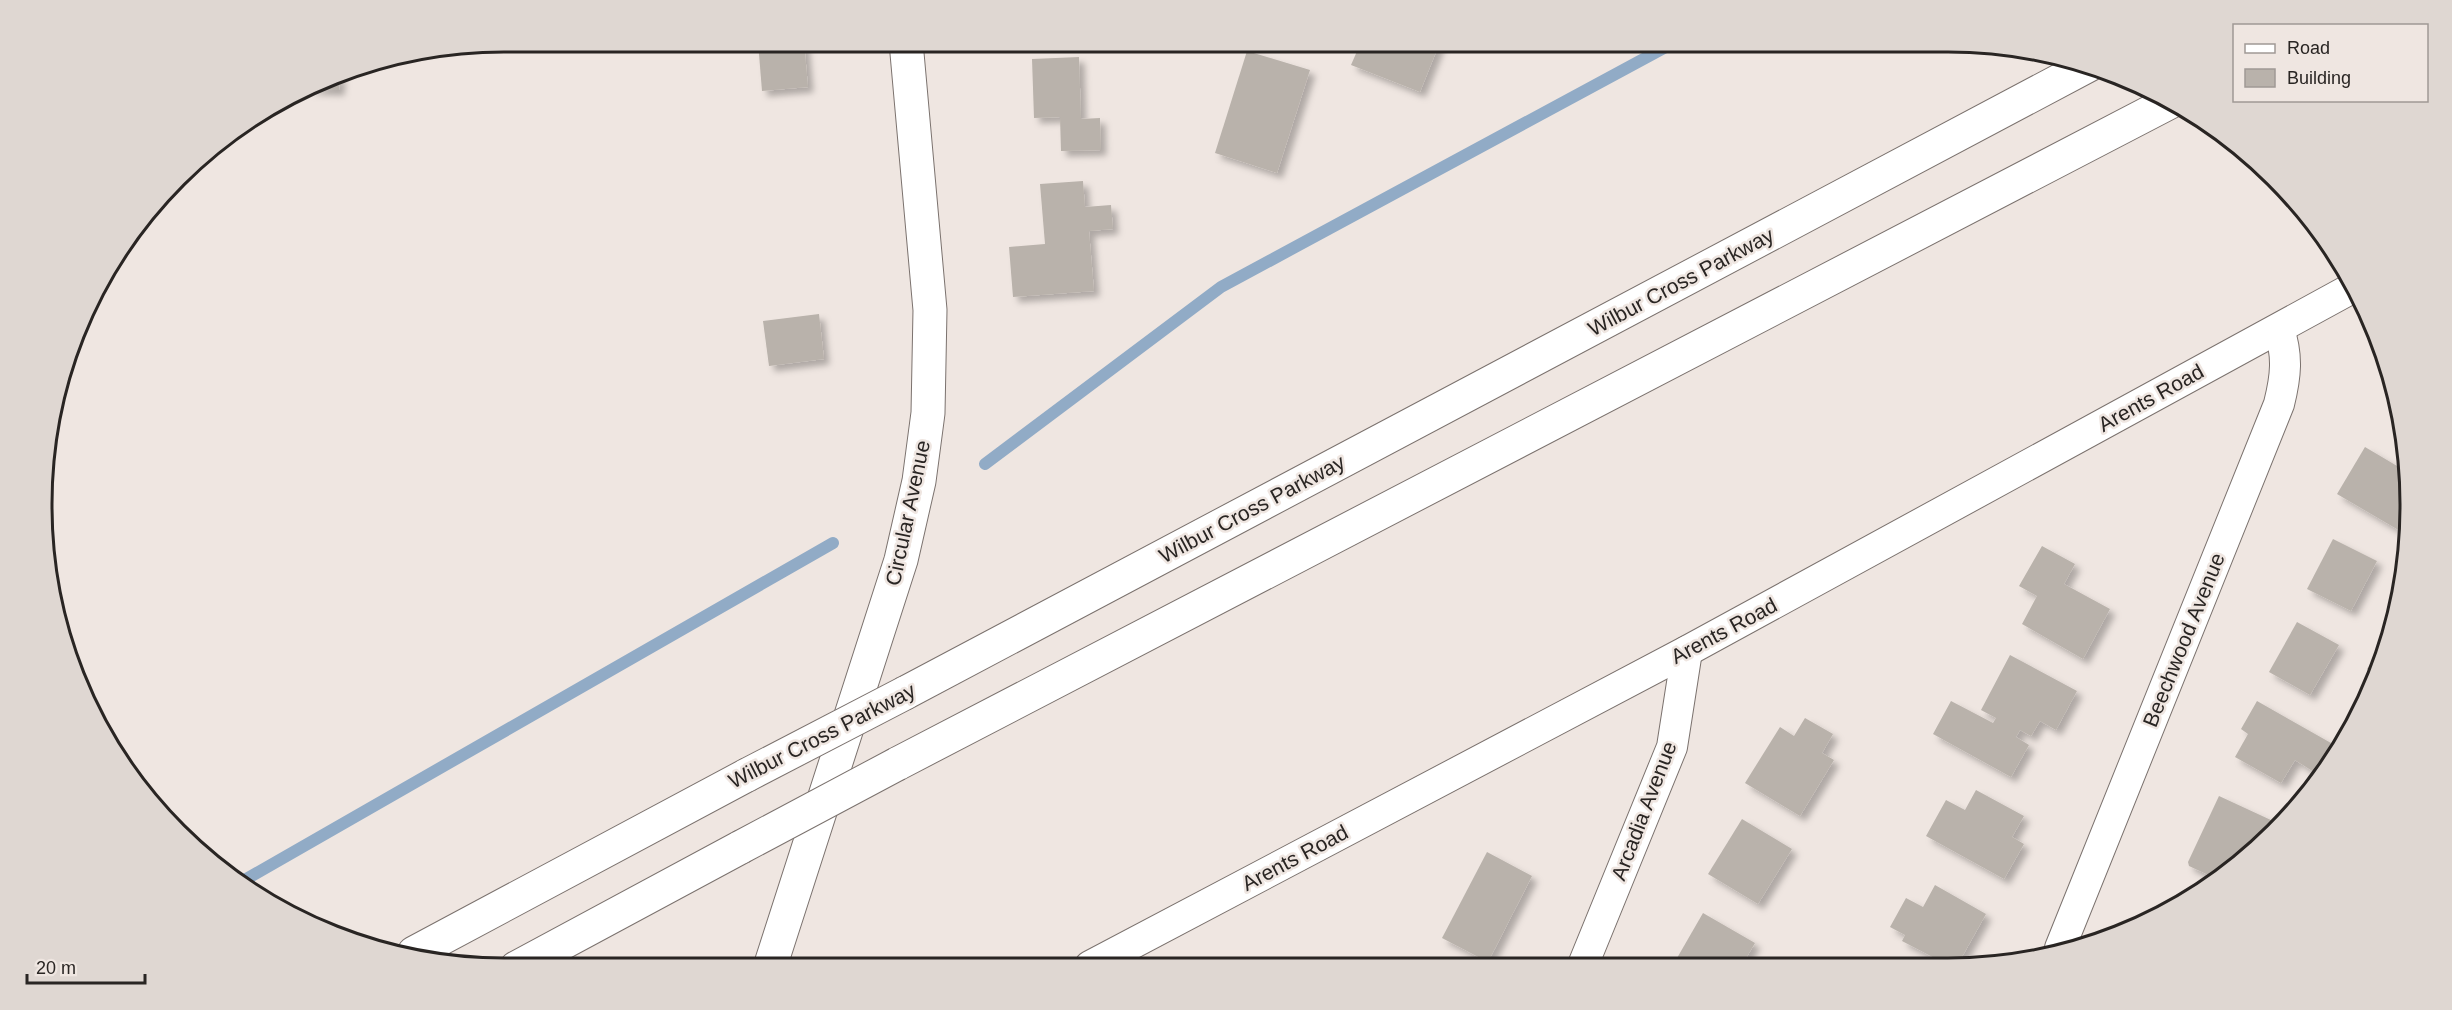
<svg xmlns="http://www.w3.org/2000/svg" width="2452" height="1010" font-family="Arial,sans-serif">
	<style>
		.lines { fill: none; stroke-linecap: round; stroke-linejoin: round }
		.stream { stroke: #91abc6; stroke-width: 12 }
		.building { fill: #b9b2ab; filter: url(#shadow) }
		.street-casing { stroke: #7b726e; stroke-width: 32 }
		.secondary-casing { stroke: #7b726e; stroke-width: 35 }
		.highway-casing { stroke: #7b726e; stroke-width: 35 }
		.street { stroke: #fff; stroke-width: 30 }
		.secondary { stroke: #fff; stroke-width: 33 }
		.highway { stroke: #fff; stroke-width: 33 }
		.highway-bridge-casing { stroke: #7b726e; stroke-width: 35; stroke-linecap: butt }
		.highway-bridge { stroke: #fff; stroke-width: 33 }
		.labels { text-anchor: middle; stroke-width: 5; stroke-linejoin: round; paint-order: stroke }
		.street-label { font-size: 21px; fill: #292523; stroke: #efe6e1 }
		.rim { fill: none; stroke: #292523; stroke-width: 3 }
	</style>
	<defs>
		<filter id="shadow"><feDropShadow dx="5.5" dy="5.5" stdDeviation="3" flood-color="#0004"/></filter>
	</defs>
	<rect width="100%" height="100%" fill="#efe6e1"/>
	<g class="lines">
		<g class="stream">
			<path d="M985,464L1221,287L1675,42"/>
			<path d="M241,882L833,543"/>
		</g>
	</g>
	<g class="building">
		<path d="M758,42H804L808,87L762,91Z"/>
		<path d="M1361,42H1440L1420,92L1351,65Z"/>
		<path d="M1247,51L1310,70L1277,173L1215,153Z"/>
		<path d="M1079,57L1081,119L1100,118L1101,150L1061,151L1060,117L1034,118L1032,59Z"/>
		<path d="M340,74L339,90L307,89L328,79Z"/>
		<path d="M1083,181L1085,207L1111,205L1113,229L1089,231L1094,291L1013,297L1009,247L1045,244L1040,184Z"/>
		<path d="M819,314L824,359L769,366L763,321Z"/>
		<path d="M2365,447L2409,473L2407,535L2337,494Z"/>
		<path d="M2333,539L2377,561L2351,611L2307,589Z"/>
		<path d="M2042,546L2075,564L2064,584L2110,609L2083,659L2022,624L2037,596L2019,586Z"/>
		<path d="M2297,622L2339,645L2310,695L2269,672Z"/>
		<path d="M2379,651L2385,655L2375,674L2367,669Z"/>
		<path d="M2010,655L2077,691L2056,730L2040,721L2031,736L2020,730L2016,737L2029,745L2011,777L1933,734L1951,701L1993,723L1996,718L1981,710Z"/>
		<path d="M2257,701L2331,743L2314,772L2295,760L2281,783L2235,757L2248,734L2241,729Z"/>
		<path d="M1805,718L1833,734L1822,753L1834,760L1800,816L1745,783L1780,727L1794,736Z"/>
		<path d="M1976,790L2024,816L2012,837L2024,844L2004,879L1926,836L1946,800L1965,810Z"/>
		<path d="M2219,796L2273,821L2265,839L2252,853L2215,878L2189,866L2188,862Z"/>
		<path d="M1742,819L1792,849L1758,904L1708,874Z"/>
		<path d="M1487,852L1532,876L1488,962L1442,938Z"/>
		<path d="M1935,885L1986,914L1958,964H1946L1902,941L1905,935L1890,927L1906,898L1923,907Z"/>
		<path d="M1703,913L1755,943L1742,965H1673Z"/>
	</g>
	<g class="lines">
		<defs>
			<g id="street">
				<path d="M2060,948L2279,404C2286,376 2288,356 2279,329"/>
				<path d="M1583,965L1672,747L1687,651"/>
				<path d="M1090,966L1687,651L2354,287"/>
			</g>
			<path id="secondary" d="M770,967L901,560L919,481L928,413L930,310L906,42"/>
			<g id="highway">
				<path d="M905,693L2089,65"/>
				<path d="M897,764L2172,101"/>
				<path d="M414,953L747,775"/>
				<path d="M516,968L741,847"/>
			</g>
		</defs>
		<use href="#street" class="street-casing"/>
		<use href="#secondary" class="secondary-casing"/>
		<use href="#highway" class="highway-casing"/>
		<use href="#street" class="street"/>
		<use href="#secondary" class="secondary"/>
		<use href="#highway" class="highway"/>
		<defs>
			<g id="highway-bridge">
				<path d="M747,775L905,693"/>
				<path d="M741,847L897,764"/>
			</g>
		</defs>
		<use href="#highway-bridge" class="highway-bridge-casing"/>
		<use href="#highway-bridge" class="highway-bridge"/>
	</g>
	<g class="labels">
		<g class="street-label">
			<text transform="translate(1681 282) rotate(-28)" y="7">Wilbur Cross Parkway</text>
			<text transform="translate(2151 398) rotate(-29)" y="7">Arents Road</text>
			<text transform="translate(1252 509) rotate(-28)" y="7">Wilbur Cross Parkway</text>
			<text transform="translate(908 513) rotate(-78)" y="7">Circular Avenue</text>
			<text transform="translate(1724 631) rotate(-28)" y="7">Arents Road</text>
			<text transform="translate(2184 640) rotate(-68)" y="7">Beechwood Avenue</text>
			<text transform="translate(822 736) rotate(-27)" y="7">Wilbur Cross Parkway</text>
			<text transform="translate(1644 811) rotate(-69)" y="7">Arcadia Avenue</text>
			<text transform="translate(1295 858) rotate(-28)" y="7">Arents Road</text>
		</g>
	</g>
	<path d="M0 0H2452V1010H0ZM504 52H1948A452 452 0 0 1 2400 504V506A452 452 0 0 1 1948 958H504A452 452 0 0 1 52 506V504A452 452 0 0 1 504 52Z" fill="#dfd7d2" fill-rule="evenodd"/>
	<path class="rim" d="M504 52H1948A452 452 0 0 1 2400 504V506A452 452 0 0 1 1948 958H504A452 452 0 0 1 52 506V504A452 452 0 0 1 504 52Z"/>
	<rect x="2233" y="24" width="195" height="78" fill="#efe6e1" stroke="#a09995" stroke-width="1.5"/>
	<rect x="2245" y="44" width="30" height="9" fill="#ffffff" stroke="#a09995" stroke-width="1.5"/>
	<text x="2287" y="54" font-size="18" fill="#292523">Road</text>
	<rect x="2245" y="69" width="30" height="18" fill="#b9b2ab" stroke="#a09995" stroke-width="1.5"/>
	<text x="2287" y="84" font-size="18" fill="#292523">Building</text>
	<path d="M27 974v9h118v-9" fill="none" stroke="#292523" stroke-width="3"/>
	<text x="36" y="974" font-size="18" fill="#292523" stroke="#efe6e1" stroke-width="4.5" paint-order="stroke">20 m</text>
</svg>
